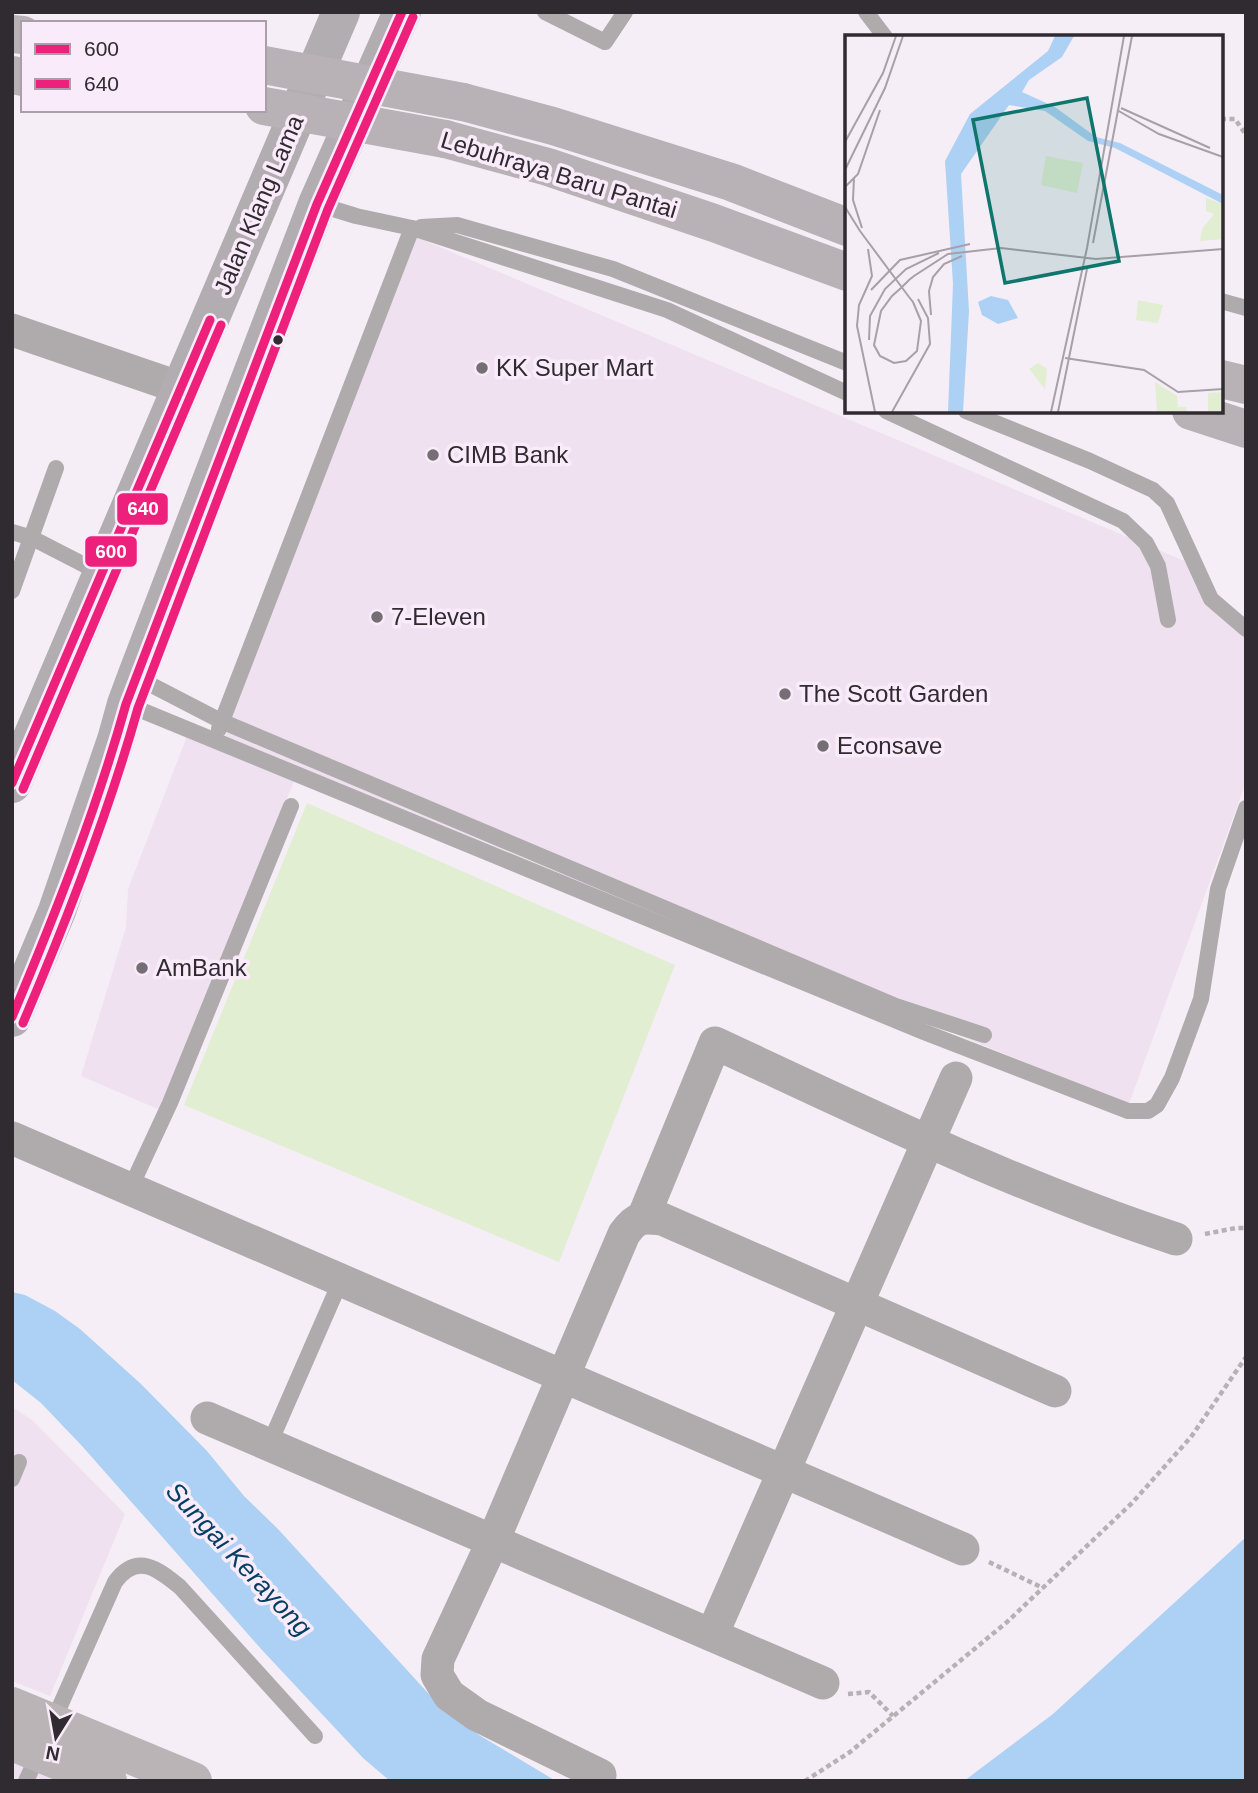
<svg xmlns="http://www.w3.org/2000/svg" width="1258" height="1793" font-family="Arial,sans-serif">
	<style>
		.built { fill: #efe1f0 }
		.green { fill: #e1eed2 }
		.water { fill: #acd1f4 }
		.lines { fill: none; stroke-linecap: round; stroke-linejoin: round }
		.path { stroke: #b5b1b4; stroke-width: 4.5; stroke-dasharray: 5 3.5; stroke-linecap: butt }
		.lane { stroke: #afabac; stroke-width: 16 }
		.street { stroke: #afabac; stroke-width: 33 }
		.secondary { stroke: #bab4b7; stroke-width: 38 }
		.primary { stroke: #b2adb0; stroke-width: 38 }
		.highway { stroke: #b8b2b6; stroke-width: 38 }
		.highway-bridge { stroke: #b8b2b6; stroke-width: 38 }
		.bus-1-casing { stroke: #f9ebf9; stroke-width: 14 }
		.bus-2-casing { stroke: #f9ebf9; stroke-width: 14 }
		.bus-1 { stroke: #ed207b; stroke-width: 9 }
		.bus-2 { stroke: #ed207b; stroke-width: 9 }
		.bus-dot { fill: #302b30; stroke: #f9ebf9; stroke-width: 2.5 }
		.poi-dot { fill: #756f75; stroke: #f9ebf9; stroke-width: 2.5 }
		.labels { text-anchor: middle; stroke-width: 7; stroke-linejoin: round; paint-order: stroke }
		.street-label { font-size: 24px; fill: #302b30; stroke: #f9ebf9 }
		.poi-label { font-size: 24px; fill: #302b30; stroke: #f9ebf9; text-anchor: start }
		.water-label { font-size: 26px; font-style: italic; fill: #043f63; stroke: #f9ebf9 }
		.inset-road { fill: none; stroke: #a7a0a7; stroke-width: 2 }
		.view { fill: #0f766e; fill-opacity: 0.15; stroke: #0f766e; stroke-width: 3.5 }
		.inset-edge { fill: none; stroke: #302b30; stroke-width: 3.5 }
		.line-badge { stroke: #f9ebf9; stroke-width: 2.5 }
		.badge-label { font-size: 19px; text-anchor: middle; font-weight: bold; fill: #fff }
	</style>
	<rect width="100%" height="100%" fill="#f6eef6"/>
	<g class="built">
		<path d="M416,237L1187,562L1246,637V782L1129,1104L299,769L160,1110L81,1076L126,927L128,889L187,736L220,750L363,372Z"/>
		<path d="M12,1407L32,1420L125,1514L50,1696L12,1681Z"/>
		<path d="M12,1760L60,1781H12Z"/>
	</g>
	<path class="green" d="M307,803L675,965L559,1262L184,1105Z"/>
	<g class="water">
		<path d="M12,1292L25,1295L55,1311L80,1329L141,1384L207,1451L244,1496L278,1529L438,1704L479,1735L556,1781H390L363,1758L262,1650L82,1446L41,1403L12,1380Z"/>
		<path d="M1246,1537V1781H964L1053,1714Z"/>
	</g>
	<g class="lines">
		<g class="path">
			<path d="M1221,119H1235L1246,135"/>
			<path d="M1205,1234L1236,1228H1246"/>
			<path d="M989,1562L1043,1588"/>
			<path d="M848,1694L869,1692L893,1716"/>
			<path d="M805,1781L850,1752L1007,1622L1132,1503L1191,1437L1246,1357"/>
		</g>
		<g class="lane">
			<path d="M545,12L605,42L625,12"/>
			<path d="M866,12L885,37"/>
			<path d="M317,204L356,216L412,228L667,310L847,393"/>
			<path d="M421,227L457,225L613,269L847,363"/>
			<path d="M1221,301L1246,308"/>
			<path d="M886,411L1123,521L1146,543L1158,566L1168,620"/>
			<path d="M966,411L1090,461L1153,490L1167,503L1211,599L1246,629"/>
			<path d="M12,532L32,538L102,574"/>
			<path d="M12,591L56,468"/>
			<path d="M136,677L221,721L896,1006L984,1035"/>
			<path d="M126,704L924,1032L1128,1111H1148L1157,1105L1172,1078L1201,999L1218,889L1246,808"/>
			<path d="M219,729L412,228"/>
			<path d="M130,1189L170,1103L291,806"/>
			<path d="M269,1445L341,1280"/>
			<path d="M12,1479L19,1462"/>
			<path d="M52,1724L115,1582C137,1552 158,1569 180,1587L315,1736"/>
			<path d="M26,1781L40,1751"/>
		</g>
		<g class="street">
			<path d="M12,330L181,388"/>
			<path d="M12,1138L963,1549"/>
			<path d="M643,1218L715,1043C866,1113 1017,1187 1176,1239"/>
			<path d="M207,1418L823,1683"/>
			<path d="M712,1635L956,1078"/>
			<path d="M600,1775L477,1715L449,1695L437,1675L438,1659L493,1541L624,1234C637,1216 642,1217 662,1219L1055,1391"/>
		</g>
		<g class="secondary">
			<path d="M12,1706L193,1781"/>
			<path d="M12,1742L108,1781"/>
		</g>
		<g class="primary">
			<path d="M12,784L341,12"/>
			<path d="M12,1018L57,911L116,740L126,704L136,677L317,204L402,12"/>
		</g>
		<g class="highway">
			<path d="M12,34L23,35"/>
			<path d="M12,75L23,77"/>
			<path d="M463,102L553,126L731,182L847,227"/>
			<path d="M445,139L548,167L714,223L847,272"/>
			<path d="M1221,379L1246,385"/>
			<path d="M1191,411L1246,429"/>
		</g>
		<g class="highway-bridge">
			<path d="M264,65L463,102"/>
			<path d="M264,106L445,139"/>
		</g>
		<defs>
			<g id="bus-1">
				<path d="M12,783L210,320"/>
				<path d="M12,1017C55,915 96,811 126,704L317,204L402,12"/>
			</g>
			<g id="bus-2">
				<path d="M23,789L221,325"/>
				<path d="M23,1023C67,920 108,815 138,708L328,209L413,17"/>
			</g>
		</defs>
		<use href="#bus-1" class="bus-1-casing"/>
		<use href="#bus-2" class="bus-2-casing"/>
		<use href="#bus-1" class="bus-1"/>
		<use href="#bus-2" class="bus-2"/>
	</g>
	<circle class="bus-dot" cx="278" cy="340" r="6"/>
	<g class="poi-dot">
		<circle cx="482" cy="368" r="7"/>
		<circle cx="433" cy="455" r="7"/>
		<circle cx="377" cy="617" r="7"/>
		<circle cx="785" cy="694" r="7"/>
		<circle cx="823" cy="746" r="7"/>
		<circle cx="142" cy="968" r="7"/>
	</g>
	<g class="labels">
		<g class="street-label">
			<text transform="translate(559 175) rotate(17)" y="8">Lebuhraya Baru Pantai</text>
			<text transform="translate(259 205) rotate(-67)" y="8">Jalan Klang Lama</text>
		</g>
		<g class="poi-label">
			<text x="496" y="376">KK Super Mart</text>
			<text x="447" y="463">CIMB Bank</text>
			<text x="391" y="625">7-Eleven</text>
			<text x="799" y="702">The Scott Garden</text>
			<text x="837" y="754">Econsave</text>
			<text x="156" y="976">AmBank</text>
		</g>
		<g class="water-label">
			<text transform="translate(239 1559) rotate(47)" y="9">Sungai Kerayong</text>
		</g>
	</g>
	<g transform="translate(845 35)">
		<rect width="378" height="378" fill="#f6eef6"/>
		<path d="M201,121L238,128L232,158L196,150ZM361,163L378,169V204L355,206L357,194L369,179L361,176ZM293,265L318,270L313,288L291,285ZM193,328L202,334L200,354L184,334ZM310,347L332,361L333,372H341L342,377H312ZM378,357V377H363V358Z" fill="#e1eed2"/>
		<path d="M210,1H229L217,22L184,45L177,57L210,72L251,102L275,108L378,160V169L270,113L243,106L200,76L164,70L116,139L124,276L118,377H103L108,249L100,126L125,79L203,16ZM146,261L163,265L173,283L153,289L137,280L133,267Z" fill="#acd1f4"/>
		<path class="inset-road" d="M276,73L365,113M272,75L314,99L378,122M0,107L38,38L51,1M0,135L40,53L58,1M9,143L8,165L17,193M0,152L13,139L35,75M0,172L15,196L64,262L68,267L76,286L72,316L61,326L49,328L35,321L29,310L36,276L47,261L56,253L64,245L69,241L103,219L156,213L251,224L378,214M248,208L287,1M23,214L27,241L14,270L12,291L30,377M26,255L55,225L125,209M86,280L84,256L88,242L99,229L117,221M24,305L25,281L40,254L61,234L94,218M220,323L299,335L333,357L378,354M47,377L85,309L83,283L73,264M206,377L242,213L279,1M213,377L242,234"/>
		<path class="view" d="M242,63L274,226L160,248L128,85Z"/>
		<rect width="378" height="378" class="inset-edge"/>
	</g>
	<g class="line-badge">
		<rect x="116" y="492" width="53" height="34" rx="7" fill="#ed207b"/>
		<rect x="84" y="535" width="54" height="33" rx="7" fill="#ed207b"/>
	</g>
	<g class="badge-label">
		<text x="143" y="515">640</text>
		<text x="111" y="558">600</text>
	</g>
	<rect width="1258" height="1793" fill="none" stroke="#302b30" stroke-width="28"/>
	<rect x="21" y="21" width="245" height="91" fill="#f9ebf9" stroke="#a99ea9" stroke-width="2"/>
	<rect x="35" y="44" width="35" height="10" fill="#ed207b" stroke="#a99ea9" stroke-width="2"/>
	<text x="84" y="56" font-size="21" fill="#302b30">600</text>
	<rect x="35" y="79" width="35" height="10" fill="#ed207b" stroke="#a99ea9" stroke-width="2"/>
	<text x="84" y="91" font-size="21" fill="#302b30">640</text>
	<g transform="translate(56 1737) rotate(191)" stroke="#f9ebf9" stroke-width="5" paint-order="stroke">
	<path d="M0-5L12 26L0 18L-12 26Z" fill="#302b30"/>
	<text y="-10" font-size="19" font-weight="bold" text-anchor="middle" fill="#302b30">N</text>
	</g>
</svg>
